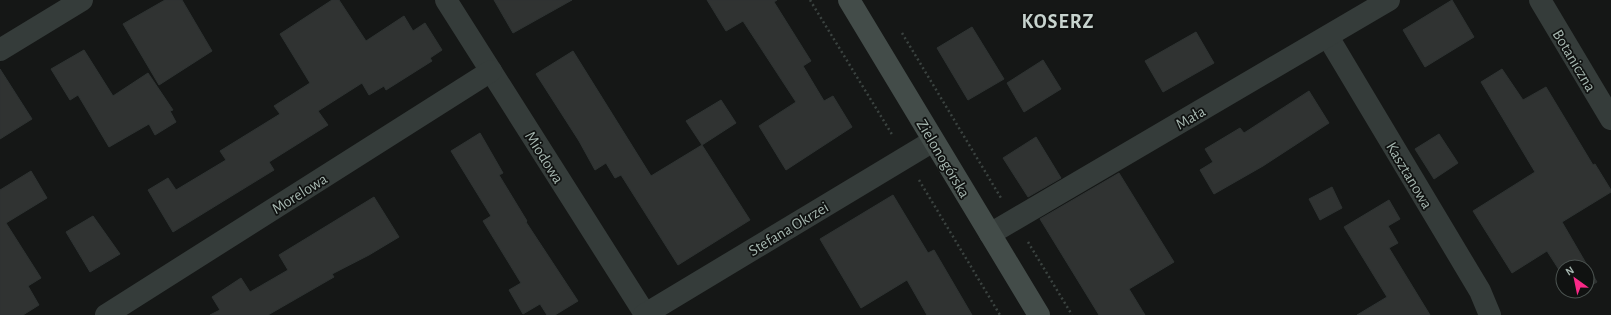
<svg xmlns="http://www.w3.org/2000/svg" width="1611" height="315" font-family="'Alegreya Sans',sans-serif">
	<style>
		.building { fill: #303332; stroke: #2e3332 }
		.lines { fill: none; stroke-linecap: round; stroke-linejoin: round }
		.path { stroke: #3b4340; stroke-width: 2.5; stroke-dasharray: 2 3; stroke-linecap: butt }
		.street { stroke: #353c3a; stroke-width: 22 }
		.secondary { stroke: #434c49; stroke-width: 22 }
		.labels { text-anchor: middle; stroke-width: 3.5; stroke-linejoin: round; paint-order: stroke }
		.street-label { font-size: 16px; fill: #a6b7b0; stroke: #101211 }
		.district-label { font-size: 20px; font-weight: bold; letter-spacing: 1px; fill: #c7d3ce; stroke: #101211 }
	</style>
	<rect width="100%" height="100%" fill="#151716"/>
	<g class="building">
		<path d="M165,0H182L212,51L159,85L123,24Z"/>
		<path d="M332,0H339L366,41L404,16L413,31L425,23L442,50L430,58L432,61L386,90L384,86L369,95L362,83L318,111L328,125L269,162L274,170L173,232L148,190L168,178L176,190L226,160L220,151L280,114L274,106L310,83L280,34Z"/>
		<path d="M494,0H572L513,33Z"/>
		<path d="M707,0H777L774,2L811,61L803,66L824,101L833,96L852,127L786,170L759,126L796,102L743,21L726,31Z"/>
		<path d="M1452,0L1474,37L1425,67L1403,30Z"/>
		<path d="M972,27L1004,79L968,100L937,48Z"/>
		<path d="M1196,32L1214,63L1163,92L1145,61Z"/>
		<path d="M84,50L113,96L148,73L173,110L170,111L176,122L155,135L149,124L109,147L78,95L70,100L51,69Z"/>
		<path d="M573,51L651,176L702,145L750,220L678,265L621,175L615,178L606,163L595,170L579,141L536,74Z"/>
		<path d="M1043,60L1061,89L1024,112L1007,83Z"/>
		<path d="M0,69L32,119L0,139Z"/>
		<path d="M1502,69L1523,100L1546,87L1593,165L1595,164L1611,190V192L1562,222L1597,282L1587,288V267H1563V276L1547,251L1512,273L1473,211L1535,172L1481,82Z"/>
		<path d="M1309,91L1329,123L1263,166L1214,194L1200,170L1213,162L1205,149L1240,128L1244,133Z"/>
		<path d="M721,100L736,123L702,145L686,121Z"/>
		<path d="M480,133L503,173L499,175L527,221L526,222L578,301L555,315H547L540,304L523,314L509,290L521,283L483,221L491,216L451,151Z"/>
		<path d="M1439,134L1458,163L1434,179L1415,149Z"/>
		<path d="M1036,137L1061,178L1028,197L1003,158Z"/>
		<path d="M31,171L47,198L6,223L41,278L28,286L39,305L23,315H0V190Z"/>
		<path d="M1119,173L1174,262L1129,289L1145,315H1099L1040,219Z"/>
		<path d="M1332,187L1342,208L1320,220L1309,199Z"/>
		<path d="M893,195L928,253L934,250L972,315H927L907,280L861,308L820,239Z"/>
		<path d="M374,197L399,237L369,255L332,274L334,277L268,315H210L220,310L212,297L241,278L250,292L288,270L279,255Z"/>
		<path d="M1389,200L1400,219L1388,226L1398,243L1389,248L1430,315H1357L1387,297L1344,227Z"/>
		<path d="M93,216L120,254L90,272L66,232Z"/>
	</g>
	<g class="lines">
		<g class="path">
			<path d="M810,0L893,136"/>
			<path d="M902,33L1001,198"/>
			<path d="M919,180L1000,315"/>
			<path d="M1028,242L1072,315"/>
		</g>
		<g class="street">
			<path d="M446,0L645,314"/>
			<path d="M1540,0L1611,119"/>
			<path d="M1328,37L1480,291L1490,315"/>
			<path d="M0,50L82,0"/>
			<path d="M990,234L1389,0"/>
			<path d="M106,315L491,71"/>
			<path d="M644,315L933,141"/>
		</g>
		<path class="secondary" d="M849,0L1039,315"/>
	</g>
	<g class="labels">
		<g class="street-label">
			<text transform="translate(1575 60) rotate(59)" y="6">Botaniczna</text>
			<text transform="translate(1190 117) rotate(-30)" y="6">Mała</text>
			<text transform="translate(545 157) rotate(58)" y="6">Miodowa</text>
			<text transform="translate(944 158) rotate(59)" y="6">Zielonogórska</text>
			<text transform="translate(1410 175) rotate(59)" y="6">Kasztanowa</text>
			<text transform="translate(299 193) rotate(-32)" y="6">Morelowa</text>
			<text transform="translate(788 228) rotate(-31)" y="6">Stefana Okrzei</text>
		</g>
		<g class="district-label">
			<text x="1058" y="28">KOSERZ</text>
		</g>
	</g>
	<g transform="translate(1575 279) rotate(327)"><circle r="19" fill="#101211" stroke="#4c5451"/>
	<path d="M0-3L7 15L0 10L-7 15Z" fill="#fa2988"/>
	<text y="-6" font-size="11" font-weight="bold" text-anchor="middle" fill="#a6b7b0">N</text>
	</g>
</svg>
